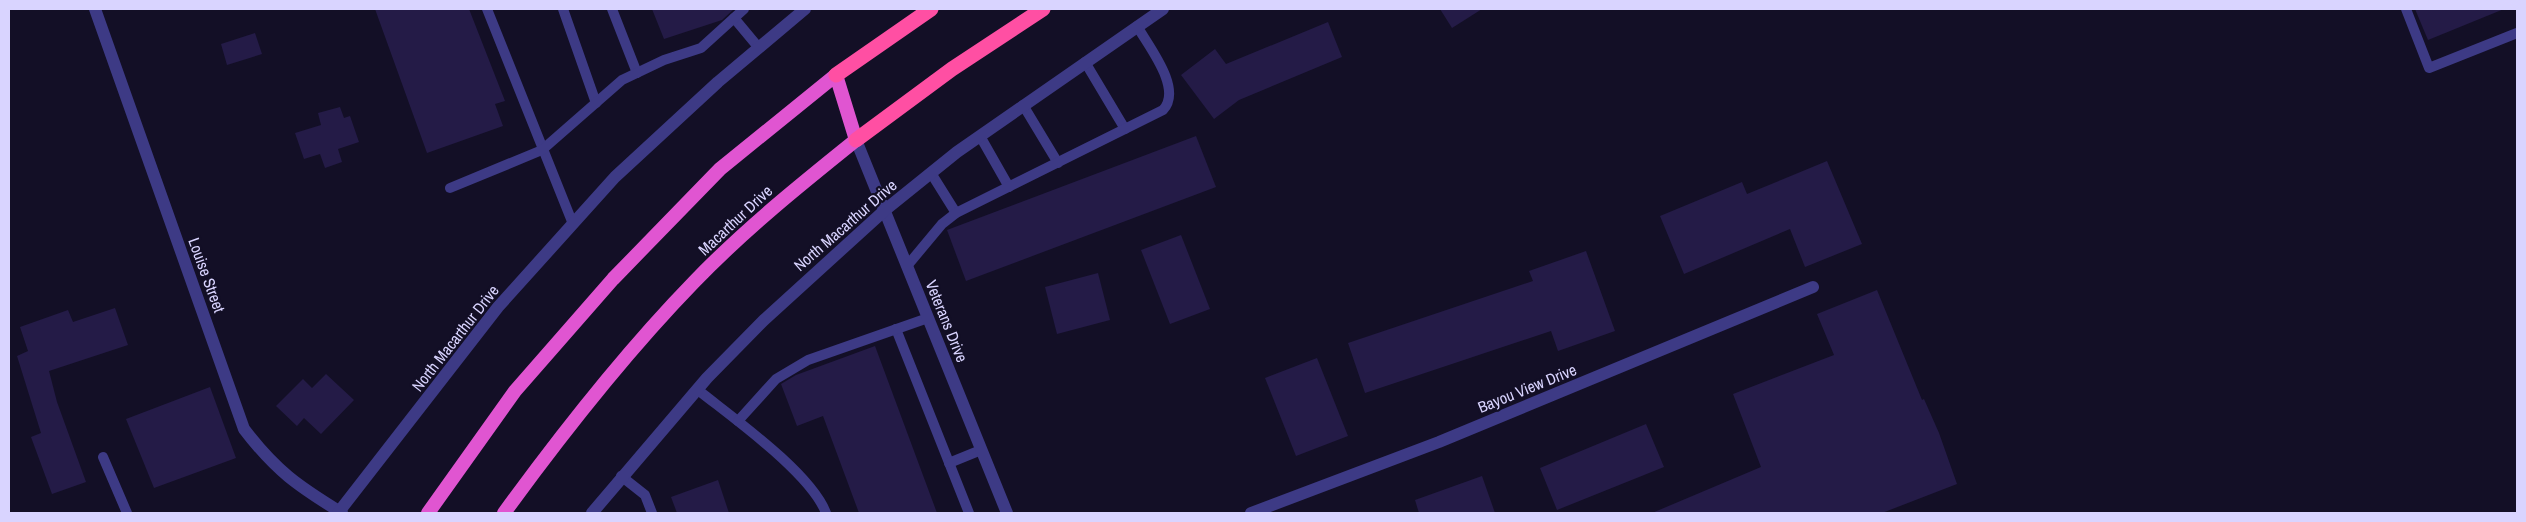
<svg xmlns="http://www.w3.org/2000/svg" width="2526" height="522" font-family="'Archivo Narrow',sans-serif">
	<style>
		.building { fill: #241b47 }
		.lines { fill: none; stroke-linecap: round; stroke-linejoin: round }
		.service { stroke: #3d3a85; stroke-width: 10 }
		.minor { stroke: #3d3a85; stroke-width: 12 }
		.tertiary { stroke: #3d3a85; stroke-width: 12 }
		.trunk { stroke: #e055d1; stroke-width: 14 }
		.motorway { stroke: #ff4fa3; stroke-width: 15 }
		.labels { text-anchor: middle; stroke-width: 4.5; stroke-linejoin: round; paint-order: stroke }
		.street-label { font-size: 16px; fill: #d9d4ff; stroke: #130f26 }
	</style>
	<rect width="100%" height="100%" fill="#130f26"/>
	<g class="building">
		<path d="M375,9H469L505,101L495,104L503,126L427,153Z"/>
		<path d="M652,9H734L722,20L664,39Z"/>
		<path d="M1440,9H1482L1452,28Z"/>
		<path d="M2415,9H2504L2428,40Z"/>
		<path d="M1328,22L1342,57L1239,100L1214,119L1181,75L1215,49L1226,64Z"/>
		<path d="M255,33L262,54L227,65L221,44Z"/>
		<path d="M340,107L344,118L350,116L359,142L338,149L342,162L325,168L320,154L304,159L295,133L321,125L318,113Z"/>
		<path d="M1196,136L1216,187L966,281L947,230Z"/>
		<path d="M1827,161L1862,244L1805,267L1790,229L1684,274L1660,216L1742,182L1747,194Z"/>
		<path d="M1181,235L1210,309L1170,324L1141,250Z"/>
		<path d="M1586,251L1615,331L1558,351L1551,331L1365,393L1348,343L1533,281L1529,271Z"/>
		<path d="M1098,273L1110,320L1057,334L1045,287Z"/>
		<path d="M1877,290L1922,400L1924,399L1939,433L1957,484L1882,513H1652L1761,467L1733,394L1834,355L1817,314Z"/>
		<path d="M115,308L128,345L49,371L57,402L86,482L52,494L31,437L41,433L17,356L28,351L20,327L68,310L73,322Z"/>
		<path d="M875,346L937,513H859L823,416L797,426L781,384L796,375Z"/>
		<path d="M1317,358L1348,436L1296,456L1265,378Z"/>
		<path d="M326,374L354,400L321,434L304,418L297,426L276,406L303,379L312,388Z"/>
		<path d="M210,387L236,458L154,488L126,419Z"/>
		<path d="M1646,424L1664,467L1557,510L1540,468Z"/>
		<path d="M1482,476L1495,513H1419L1415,500Z"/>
		<path d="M718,480L729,513H677L671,497Z"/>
	</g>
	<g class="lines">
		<g class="service">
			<path d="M487,9L573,224"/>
			<path d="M563,9L596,103"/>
			<path d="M612,9L637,73"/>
			<path d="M2406,9L2429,68L2517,33"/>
			<path d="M734,18L759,48"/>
			<path d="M1085,62L1125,129"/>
			<path d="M1023,105L1058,163"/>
			<path d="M980,136L1009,187"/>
			<path d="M931,173L956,213"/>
			<path d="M450,188L542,150L622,80L664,60L701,48L744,9"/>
			<path d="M907,266L942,224L956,213L1163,110C1183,89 1149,47 1137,26"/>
			<path d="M896,329L969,513"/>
			<path d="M698,390C733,418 811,473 826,513"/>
			<path d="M738,421L776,379L808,360L928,318"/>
			<path d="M103,457L127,513"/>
			<path d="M949,463L981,450"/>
			<path d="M621,476L645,495L652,513"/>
		</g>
		<g class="minor">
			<path d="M95,9L244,429C276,471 298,486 342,513"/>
			<path d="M1251,513L1439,442L1813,287"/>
		</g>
		<g class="tertiary">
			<path d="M856,140L1007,513"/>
			<path d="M338,513L498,307L615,177L718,82L805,9"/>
			<path d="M592,513L707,378L764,320L885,210L957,152L1163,9"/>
		</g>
		<path class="trunk" d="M428,513L515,391L613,279L720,169L836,75L856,140C800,185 744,230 694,282C624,354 563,432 504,513"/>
		<g class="motorway">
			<path d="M836,75L931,9"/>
			<path d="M856,140L952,69L1043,9"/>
		</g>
	</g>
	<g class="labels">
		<g class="street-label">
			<text transform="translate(735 220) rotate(-43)" y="6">Macarthur Drive</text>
			<text transform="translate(845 225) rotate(-41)" y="6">North Macarthur Drive</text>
			<text transform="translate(207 275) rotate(70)" y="6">Louise Street</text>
			<text transform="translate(947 321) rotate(68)" y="6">Veterans Drive</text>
			<text transform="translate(455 338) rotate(-52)" y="6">North Macarthur Drive</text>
			<text transform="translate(1527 388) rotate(-22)" y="6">Bayou View Drive</text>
		</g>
	</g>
	<rect width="2526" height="522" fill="none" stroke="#d9d4ff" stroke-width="20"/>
</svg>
